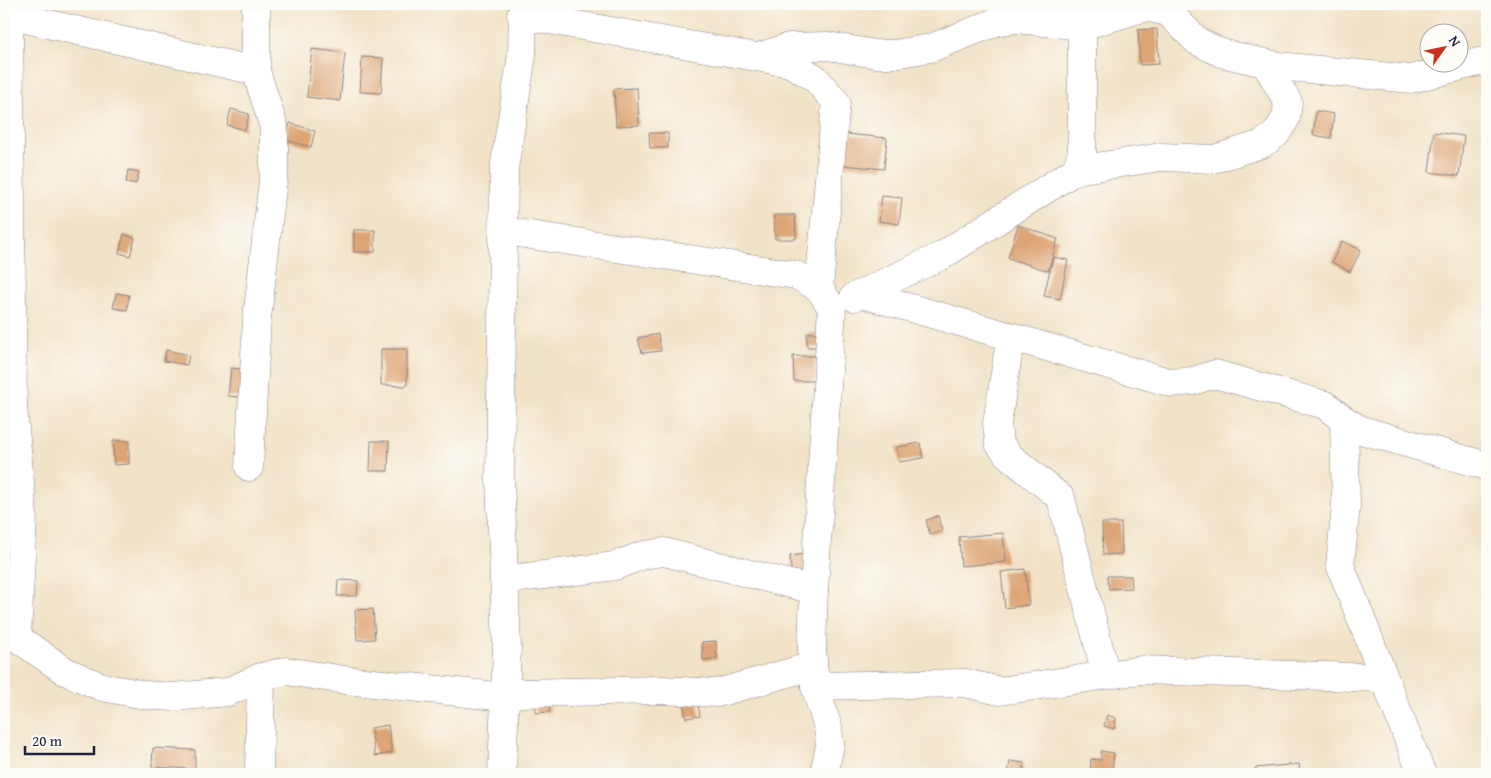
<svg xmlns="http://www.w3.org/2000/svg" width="1491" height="778" font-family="'Gentium Book Plus',serif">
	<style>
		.building { fill: #dda475 }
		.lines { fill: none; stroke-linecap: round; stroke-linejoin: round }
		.minor-casing { stroke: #8a8282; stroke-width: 29 }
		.minor { stroke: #fff; stroke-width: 28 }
	</style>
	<rect width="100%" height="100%" fill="#fdfcf7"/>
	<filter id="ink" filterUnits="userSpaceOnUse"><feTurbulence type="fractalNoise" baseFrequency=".02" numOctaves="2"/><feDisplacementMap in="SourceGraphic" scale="10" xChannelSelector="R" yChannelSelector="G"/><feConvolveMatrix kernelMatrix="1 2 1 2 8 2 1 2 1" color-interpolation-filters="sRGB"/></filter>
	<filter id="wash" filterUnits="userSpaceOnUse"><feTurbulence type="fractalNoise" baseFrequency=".0096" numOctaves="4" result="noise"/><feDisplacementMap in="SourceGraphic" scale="20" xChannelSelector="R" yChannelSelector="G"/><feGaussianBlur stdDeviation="1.12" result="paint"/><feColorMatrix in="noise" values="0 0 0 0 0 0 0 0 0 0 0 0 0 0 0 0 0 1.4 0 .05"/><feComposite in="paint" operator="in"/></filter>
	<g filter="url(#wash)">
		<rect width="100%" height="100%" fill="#f2e3c8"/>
		<g id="blocks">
			<g class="building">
				<path d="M828,4H863V5L830,10Z"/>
				<path d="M1157,29L1159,64L1140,65L1138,30Z"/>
				<path d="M312,49L345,53L340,101L307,97Z"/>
				<path d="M362,57L383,58L381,93L360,92Z"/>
				<path d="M637,88L639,125L616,126L614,89Z"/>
				<path d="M231,109L249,114L245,130L227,125Z"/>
				<path d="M1316,111L1334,114L1331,138L1313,135Z"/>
				<path d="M290,123L315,131L311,147L285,140Z"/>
				<path d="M1434,132L1464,136L1459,176L1429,172Z"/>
				<path d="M649,133H668V148H650Z"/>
				<path d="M846,134L887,138L884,169L843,165Z"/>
				<path d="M128,170L139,172L136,184L126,182Z"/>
				<path d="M882,196L902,198L899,224L879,221Z"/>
				<path d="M774,215H795L796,239H775Z"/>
				<path d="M1018,225L1058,239L1048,271L1008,258Z"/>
				<rect x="354" y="230" width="21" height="22"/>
				<path d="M124,234L135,238L130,256L119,253Z"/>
				<path d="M1342,241L1361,250L1350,272L1332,262Z"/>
				<path d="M1053,257L1068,260L1060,299L1044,296Z"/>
				<path d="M116,293L129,295L127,310L113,308Z"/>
				<rect x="807" y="333" width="13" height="14"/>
				<path d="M658,334L661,351L642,353L638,338Z"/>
				<path d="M381,349H407V386L381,385Z"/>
				<path d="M166,350L189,355L187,365L164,361Z"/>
				<path d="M793,356H815V381H794Z"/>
				<path d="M231,368L251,370L249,398L228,396Z"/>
				<path d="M113,441H129V464L114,465Z"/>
				<path d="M371,441H389L388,471H370Z"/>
				<path d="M920,443L923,458L899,462L897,447Z"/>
				<path d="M938,516L942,531L930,535L926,520Z"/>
				<path d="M1102,523H1121L1122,554L1103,555Z"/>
				<path d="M1003,533L1006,562L961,566L959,537Z"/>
				<path d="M805,554L808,580L792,581L790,556Z"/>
				<path d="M1025,569L1029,605L1005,608L1001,572Z"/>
				<path d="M1107,576H1131L1132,588L1109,589Z"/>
				<path d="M338,580L358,581L357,596H337Z"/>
				<path d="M373,609L375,639L357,640L355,610Z"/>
				<path d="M716,641L717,659L703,660L702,642Z"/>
				<path d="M549,697L550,712L536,713L535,698Z"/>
				<path d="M697,699L700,716L686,718L683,701Z"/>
				<path d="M1107,715L1116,718L1114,729L1104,726Z"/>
				<path d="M388,725L392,753L375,756L371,728Z"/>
				<path d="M153,748L195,750V769L152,767Z"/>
				<path d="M1101,751L1114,753L1112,774H1090L1091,759L1101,760Z"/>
				<path d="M1010,761L1024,763L1023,774H1008Z"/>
				<path d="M1299,764L1300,774H1255V768Z"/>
			</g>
		</g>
	</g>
	<g filter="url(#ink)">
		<use href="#blocks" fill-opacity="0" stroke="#8a8282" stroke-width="1"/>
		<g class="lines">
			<defs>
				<g id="minor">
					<path d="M12,4L9,15L13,407L23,515L17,637"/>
					<path d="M4,14L256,71"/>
					<path d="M521,15L790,63L815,78L836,102L819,288"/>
					<path d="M758,57L789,47L827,46L876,54H894L931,48L996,22L1017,19L1082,26L1146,7L1168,12L1197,41L1221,53L1278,66L1411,79L1487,60"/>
					<path d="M1076,170L1161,157L1214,159L1262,144L1276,134L1286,118L1288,102L1265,63"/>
					<path d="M504,231L796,275L819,288L832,308L814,590L812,648L815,686L828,728L830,745L824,774"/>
					<path d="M862,294L1172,383L1193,381L1215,374L1325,405L1344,420L1361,430L1487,466"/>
					<path d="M854,297L943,255L1076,170L1082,152V26L1079,4"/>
					<path d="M1011,336L997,423L999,443L1008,455L1061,498L1106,675"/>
					<path d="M1344,420L1346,506L1340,565L1422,774"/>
					<path d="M249,467L257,318L274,172V127L256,71V4"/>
					<path d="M504,580L615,566L643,555L664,552L814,590"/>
					<path d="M4,629L65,671L102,687L145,695L173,697L228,692L261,677L286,671L345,680L505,697L520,693L662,690L717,693L813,666"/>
					<path d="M815,686L965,683L1000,691L1141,670L1384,678"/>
					<path d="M259,774L261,677"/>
					<path d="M502,774L507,647L500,479L504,169L522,55L523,4"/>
				</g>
			</defs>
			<use href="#minor" class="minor-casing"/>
			<use href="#minor" class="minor"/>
		</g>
	</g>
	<rect width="1491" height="778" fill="none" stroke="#fdfcf7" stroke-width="20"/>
	<g transform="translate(1444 48) rotate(57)"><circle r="24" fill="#fdfcf7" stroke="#a5a5ac"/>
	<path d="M0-4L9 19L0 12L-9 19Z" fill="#c8321e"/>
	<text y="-8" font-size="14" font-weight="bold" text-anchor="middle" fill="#22223b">N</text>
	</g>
	<path d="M25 746v8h69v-8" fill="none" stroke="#22223b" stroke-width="2.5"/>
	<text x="32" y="746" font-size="15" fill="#22223b" stroke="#fdfcf7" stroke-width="4" paint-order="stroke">20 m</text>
</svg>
